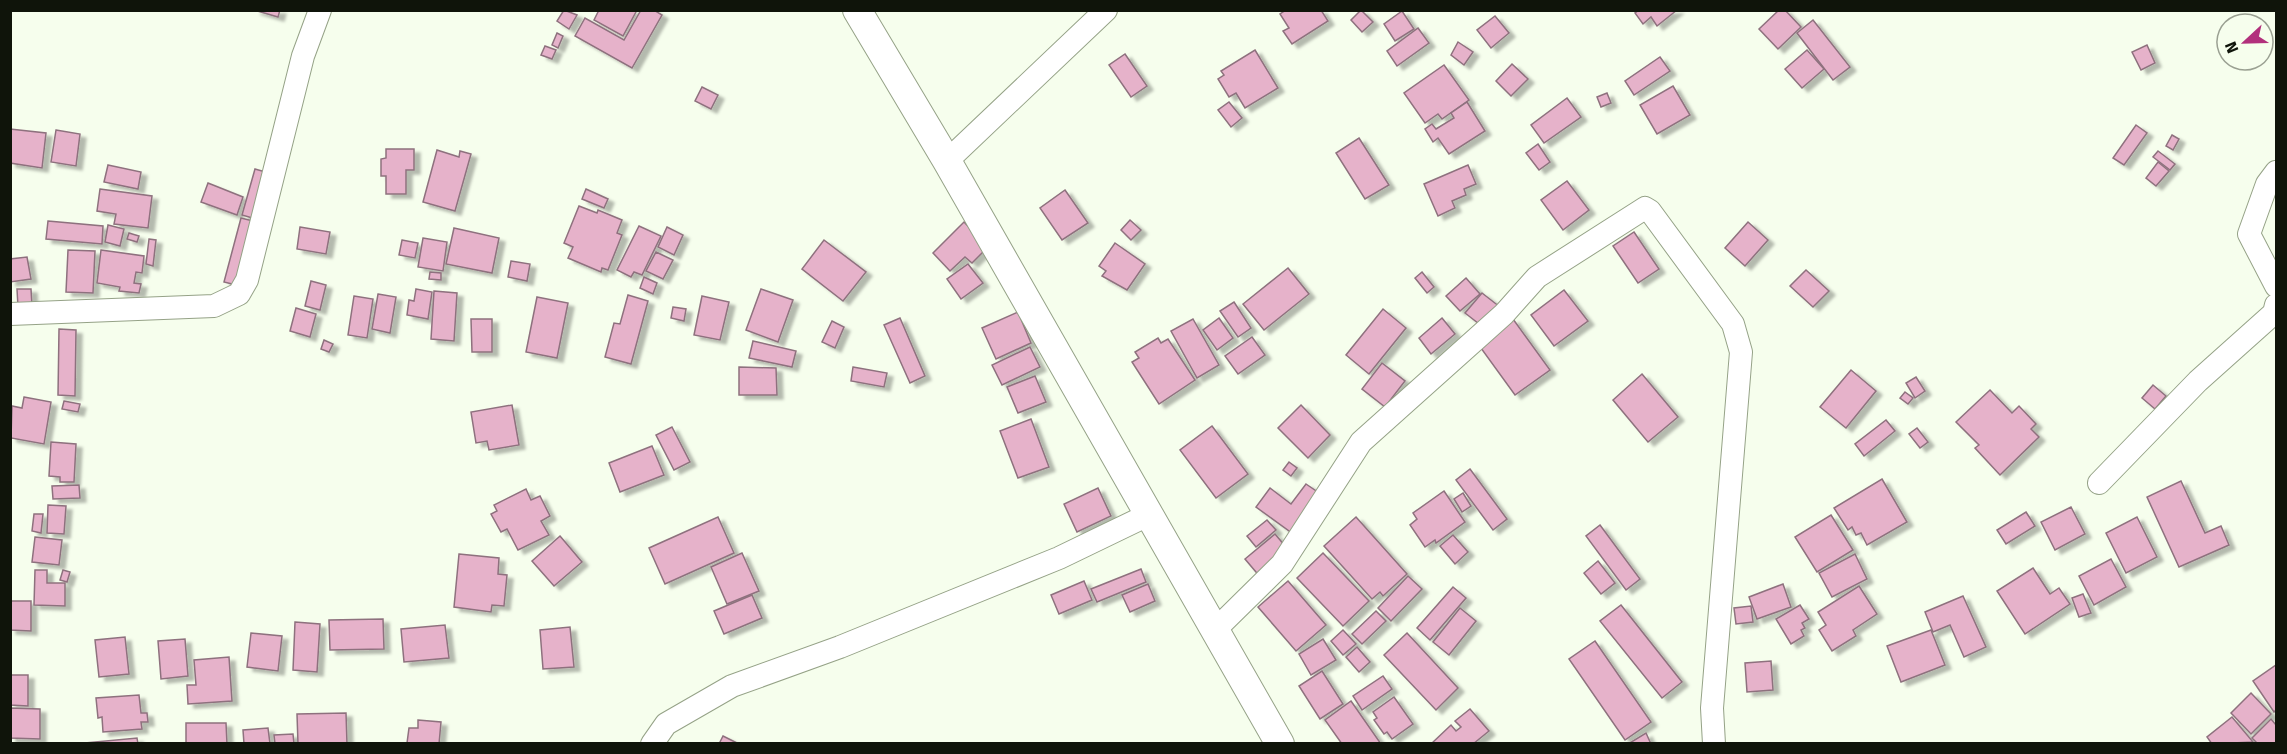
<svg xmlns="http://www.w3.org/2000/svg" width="2287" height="754" font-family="'Fira Sans',sans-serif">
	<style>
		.building { fill: #e6b2ca; stroke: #8e717e; stroke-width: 1.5; filter: url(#shadow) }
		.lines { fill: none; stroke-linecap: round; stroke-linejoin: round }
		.minor-casing { stroke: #95a287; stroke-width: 24 }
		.tertiary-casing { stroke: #95a287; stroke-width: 30 }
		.minor { stroke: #fff; stroke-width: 22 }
		.tertiary { stroke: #fff; stroke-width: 28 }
	</style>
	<defs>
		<filter id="shadow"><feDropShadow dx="6" dy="4" stdDeviation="1.5" flood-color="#0004"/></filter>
	</defs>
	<rect width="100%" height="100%" fill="#f6feed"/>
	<g class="building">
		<path d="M254,10H280L278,17Z"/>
		<path d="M564,10L577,15L569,29L557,21Z"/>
		<path d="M599,10H637L623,36L594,20Z"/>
		<path d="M641,10H654L662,15L632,68L575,36L585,18L624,40Z"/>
		<path d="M1286,10H1321L1328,21L1292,44L1283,31L1289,28L1280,14Z"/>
		<path d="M1361,10L1373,22L1362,32L1351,20Z"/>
		<path d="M1639,10H1677L1657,26L1651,17L1643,24L1635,13Z"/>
		<path d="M1779,10H1785L1801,27L1778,49L1759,29Z"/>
		<path d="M1402,11L1414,29L1395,41L1384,24Z"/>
		<path d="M1495,16L1509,33L1491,48L1477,30Z"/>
		<path d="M1813,20L1850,67L1833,80L1797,33Z"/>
		<path d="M1418,28L1429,43L1397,66L1387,51Z"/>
		<path d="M557,33L563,36L558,48L552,45Z"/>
		<path d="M1458,42L1473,52L1464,65L1451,55Z"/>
		<path d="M2147,45L2155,63L2141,70L2132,52Z"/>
		<path d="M545,46L556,50L552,59L541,55Z"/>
		<path d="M1255,50L1278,88L1245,108L1236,93L1229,97L1218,79L1224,75L1221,71Z"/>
		<path d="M1807,50L1824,69L1802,88L1785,69Z"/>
		<path d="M1125,54L1147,86L1131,97L1109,65Z"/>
		<path d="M1660,57L1670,71L1634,95L1625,81Z"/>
		<path d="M1512,64L1528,79L1511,96L1496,81Z"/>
		<path d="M1444,65L1469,100L1442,119L1438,114L1425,123L1404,93Z"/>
		<path d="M1673,86L1690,115L1657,134L1640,105Z"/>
		<path d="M702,87L718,95L711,109L695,101Z"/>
		<path d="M1607,93L1611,103L1601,107L1597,97Z"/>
		<path d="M1567,98L1581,117L1544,143L1531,125Z"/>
		<path d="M1229,102L1242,118L1231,127L1218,110Z"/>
		<path d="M1467,102L1485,131L1449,154L1438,138L1433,142L1425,129L1432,124L1436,129L1454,118L1451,113Z"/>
		<path d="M2136,125L2147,133L2124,165L2113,158Z"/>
		<path d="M10,129L46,133L42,168L10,163Z"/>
		<path d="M56,130L80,134L76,166L51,162Z"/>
		<path d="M2172,135L2179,139L2173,150L2166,146Z"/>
		<path d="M1359,138L1389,185L1365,199L1336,153Z"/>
		<path d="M1538,144L1550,162L1539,170L1526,153Z"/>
		<path d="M386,149H414V170H406V194H386V176H381V159L386,158Z"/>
		<path d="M437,150L459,157L460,151L471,154L455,211L423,202Z"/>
		<path d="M2158,151L2175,164L2170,170L2153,157Z"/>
		<path d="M2158,162L2169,171L2156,186L2146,178Z"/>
		<path d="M108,165L141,172L138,189L104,182Z"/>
		<path d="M1468,165L1476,184L1464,189L1466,195L1452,201L1455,208L1438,216L1424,184Z"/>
		<path d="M255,169L269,173L256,219L242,215Z"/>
		<path d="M1567,181L1589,210L1563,230L1541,200Z"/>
		<path d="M208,183L243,197L237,215L201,202Z"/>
		<path d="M100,189L152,196L148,228L114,224L116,214L97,211Z"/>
		<path d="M586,189L608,199L604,208L582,199Z"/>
		<path d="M1065,190L1088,223L1062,240L1040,208Z"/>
		<path d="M579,206L597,213L598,210L622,220L617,233L622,235L608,270L602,268L601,272L568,258L573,247L564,243Z"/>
		<path d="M241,218L257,222L240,286L224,282Z"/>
		<path d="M1130,220L1141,230L1131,240L1121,230Z"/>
		<path d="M48,221L103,226L102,244L46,239Z"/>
		<path d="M964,222L988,247L972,263L965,257L950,271L933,253Z"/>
		<path d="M1748,222L1768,240L1745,266L1725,248Z"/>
		<path d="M108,225L124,229L120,246L105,242Z"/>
		<path d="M639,226L661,236L642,275L634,272L631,277L617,270Z"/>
		<path d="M300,227L330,232L326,254L297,249Z"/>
		<path d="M667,227L683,235L674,255L658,247Z"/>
		<path d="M454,228L499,238L492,273L446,264Z"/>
		<path d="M1634,232L1659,269L1638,283L1613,246Z"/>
		<path d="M129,233L139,236L137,242L127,239Z"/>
		<path d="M423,238L447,242L443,271L418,267Z"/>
		<path d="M149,239L156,240L153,266L146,264Z"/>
		<path d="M402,240L418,243L415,258L399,255Z"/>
		<path d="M824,240L866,272L843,301L802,269Z"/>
		<path d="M1115,243L1145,264L1127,290L1102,276L1106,271L1099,266Z"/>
		<path d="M68,250L95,251L93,293L66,292Z"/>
		<path d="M101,250L144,256L142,273L136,272L134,283L141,284L139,293L119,291L120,287L97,283Z"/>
		<path d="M656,252L673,260L663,279L646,271Z"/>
		<path d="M27,257L31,279L10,282V259Z"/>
		<path d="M511,261L530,264L527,281L508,277Z"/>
		<path d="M968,264L983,283L961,299L947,279Z"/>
		<path d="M1288,268L1309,294L1264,330L1243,304Z"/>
		<path d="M1806,270L1829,291L1813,307L1790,286Z"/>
		<path d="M430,272L441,273V280L429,279Z"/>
		<path d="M1422,272L1434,287L1427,293L1415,278Z"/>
		<path d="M644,277L657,283L653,294L640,288Z"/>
		<path d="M1466,278L1480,294L1460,311L1446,296Z"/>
		<path d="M311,281L326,285L320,310L305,306Z"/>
		<path d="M17,289H31L32,306L18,307Z"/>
		<path d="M416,289L432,292L428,319L407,315L409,300L414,301Z"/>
		<path d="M761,289L793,300L778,342L746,330Z"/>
		<path d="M1564,290L1588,321L1554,346L1531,315Z"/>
		<path d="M434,291L457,293L454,341L431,339Z"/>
		<path d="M1482,293L1500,307L1483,327L1465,313Z"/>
		<path d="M378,294L396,297L390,333L372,329Z"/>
		<path d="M628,295L648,301L631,364L605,357L614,323L620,324Z"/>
		<path d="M354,296L373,299L367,338L348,335Z"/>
		<path d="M702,296L729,302L720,340L694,335Z"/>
		<path d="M537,297L568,303L557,358L526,352Z"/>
		<path d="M1234,302L1251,328L1238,337L1220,311Z"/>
		<path d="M673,307L686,309L684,321L671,318Z"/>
		<path d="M296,308L316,314L310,337L290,331Z"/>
		<path d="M1383,309L1406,328L1369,374L1346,355Z"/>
		<path d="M1018,312L1031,343L996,359L982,328Z"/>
		<path d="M900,318L925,376L910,383L884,325Z"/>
		<path d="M1219,318L1233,338L1217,350L1203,330Z"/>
		<path d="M1442,318L1455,334L1431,354L1419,338Z"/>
		<path d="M471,319H492V352H472Z"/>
		<path d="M1193,319L1219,365L1197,378L1171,331Z"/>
		<path d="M1513,319L1550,370L1515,395L1478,344Z"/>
		<path d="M832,321L844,327L835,348L822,342Z"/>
		<path d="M59,329L76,330L75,396L58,395Z"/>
		<path d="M1252,337L1265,355L1238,374L1225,356Z"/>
		<path d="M1158,338L1161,343L1168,339L1195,380L1159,404L1132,362L1139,358L1135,352Z"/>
		<path d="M324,340L333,344L329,352L321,349Z"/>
		<path d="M753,341L796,351L792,367L749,358Z"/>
		<path d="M1030,347L1040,367L1002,385L992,365Z"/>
		<path d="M1382,363L1405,381L1385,407L1362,389Z"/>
		<path d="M739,367L776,368L777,395H739Z"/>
		<path d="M853,367L887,373L884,387L851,381Z"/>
		<path d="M1851,370L1876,391L1846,428L1820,407Z"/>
		<path d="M1642,374L1678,417L1648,442L1613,400Z"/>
		<path d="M1035,376L1046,402L1018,413L1007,387Z"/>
		<path d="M1916,377L1925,391L1915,398L1906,383Z"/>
		<path d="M2153,385L2166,396L2155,409L2142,398Z"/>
		<path d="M1990,390L2012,413L2019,406L2036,424L2031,429L2039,437L2000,475L1975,448L1979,445L1956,422Z"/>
		<path d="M1905,392L1913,398L1908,404L1900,398Z"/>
		<path d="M24,397L51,402L44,444L11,438L12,406L22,408Z"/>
		<path d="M64,401L80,404L78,412L62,409Z"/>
		<path d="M512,405L519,445L489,450L487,441L476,443L471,412Z"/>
		<path d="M1301,405L1330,435L1308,458L1278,428Z"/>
		<path d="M1031,419L1049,467L1018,478L1000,431Z"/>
		<path d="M1886,420L1895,431L1864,456L1855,444Z"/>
		<path d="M1212,426L1248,474L1216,498L1180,450Z"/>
		<path d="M672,427L690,462L674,470L656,435Z"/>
		<path d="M1917,428L1928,442L1920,448L1909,434Z"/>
		<path d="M51,442L76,444L74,482H60V477L49,476Z"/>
		<path d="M652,446L664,475L620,492L609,463Z"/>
		<path d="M1289,462L1297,468L1291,476L1283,470Z"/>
		<path d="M1470,469L1507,519L1493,530L1456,480Z"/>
		<path d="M1882,479L1907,522L1867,545L1861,533L1856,535L1852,527L1848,530L1834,508Z"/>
		<path d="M2181,481L2205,533L2221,526L2229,545L2179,567L2147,497Z"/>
		<path d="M1306,484L1325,497L1296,536L1256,507L1270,488L1291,504Z"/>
		<path d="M79,485L80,498L53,499L52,486Z"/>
		<path d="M1098,488L1111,516L1077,532L1064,504Z"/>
		<path d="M526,489L531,500L540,496L550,516L541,521L549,535L518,550L507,529L501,532L491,514L497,511L494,505Z"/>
		<path d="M1444,491L1465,522L1436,543L1435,540L1425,547L1410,525L1417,519L1413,513Z"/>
		<path d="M1463,493L1471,506L1462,512L1454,499Z"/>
		<path d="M48,505L66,506L64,534L47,533Z"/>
		<path d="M2071,507L2085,534L2055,550L2041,522Z"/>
		<path d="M2026,512L2035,526L2006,544L1997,530Z"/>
		<path d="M34,514H43L41,533L32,531Z"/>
		<path d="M1831,515L1853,550L1817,572L1795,537Z"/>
		<path d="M718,517L734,553L665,584L649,548Z"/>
		<path d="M1356,517L1407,574L1383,596L1380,592L1372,599L1324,546Z"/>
		<path d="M2137,517L2157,557L2126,573L2106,533Z"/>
		<path d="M1267,520L1276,530L1256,547L1247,536Z"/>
		<path d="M1600,525L1640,579L1626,590L1586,536Z"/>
		<path d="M1275,534L1291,553L1261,578L1245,559Z"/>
		<path d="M1453,535L1468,552L1455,564L1440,546Z"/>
		<path d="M560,536L582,562L554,586L532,561Z"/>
		<path d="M35,537L62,540L59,565L32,562Z"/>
		<path d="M742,553L759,591L727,604L711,567Z"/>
		<path d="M1323,553L1369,601L1343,626L1297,578Z"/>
		<path d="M459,554L499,558L498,574L507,575L504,606L492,605L491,612L454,607Z"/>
		<path d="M1855,554L1867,579L1832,597L1819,573Z"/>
		<path d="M2111,559L2126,587L2094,605L2079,576Z"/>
		<path d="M1598,561L1615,583L1601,594L1584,573Z"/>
		<path d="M2033,568L2050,594L2059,588L2070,604L2025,634L1997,591Z"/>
		<path d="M1141,569L1146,582L1097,602L1091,589Z"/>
		<path d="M35,570H47V583H65V606L34,605Z"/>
		<path d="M63,570L70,572L67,582L60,580Z"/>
		<path d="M1408,576L1422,589L1391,621L1378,608Z"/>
		<path d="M1084,581L1092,600L1059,614L1051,595Z"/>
		<path d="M1288,581L1326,625L1296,651L1258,607Z"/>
		<path d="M1148,584L1155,601L1130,612L1122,595Z"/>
		<path d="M1783,584L1791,607L1757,619L1749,597Z"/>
		<path d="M1859,586L1877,614L1853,630L1856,636L1832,651L1819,630L1826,625L1818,612Z"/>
		<path d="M1453,587L1466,598L1430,640L1417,628Z"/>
		<path d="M2083,594L2091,613L2079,617L2072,598Z"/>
		<path d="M752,595L762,618L724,634L714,611Z"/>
		<path d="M1963,596L1986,647L1964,657L1950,625L1933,632L1925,612Z"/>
		<path d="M10,601H31V631L10,630Z"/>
		<path d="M1621,605L1682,682L1662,698L1600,621Z"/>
		<path d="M1800,605L1809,619L1802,623L1805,628L1801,630L1804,636L1791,644L1776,619Z"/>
		<path d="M1751,606L1753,622L1736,624L1734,608Z"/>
		<path d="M1460,608L1476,621L1449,655L1433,642Z"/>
		<path d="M1376,611L1386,621L1362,644L1352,634Z"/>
		<path d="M383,619L384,649L330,650L329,620Z"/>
		<path d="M295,622L320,624L317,672L293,670Z"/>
		<path d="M445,625L449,658L404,662L401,629Z"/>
		<path d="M570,627L574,667L543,669L540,630Z"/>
		<path d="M1343,630L1356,644L1343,655L1331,641Z"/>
		<path d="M1931,630L1945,665L1901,682L1887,646Z"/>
		<path d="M251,633L282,636L278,671L247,667Z"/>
		<path d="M1407,633L1458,688L1436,710L1384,655Z"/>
		<path d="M125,637L129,674L99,677L95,640Z"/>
		<path d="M185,639L188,676L161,679L158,641Z"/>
		<path d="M1323,639L1336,660L1311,675L1299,654Z"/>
		<path d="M1595,641L1651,722L1625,740L1569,659Z"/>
		<path d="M1357,647L1370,662L1359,672L1346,657Z"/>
		<path d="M229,657L232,701L188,704L187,685H196L194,660Z"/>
		<path d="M1771,661L1773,690L1747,692L1745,663Z"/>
		<path d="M2276,665V710L2274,712L2253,681Z"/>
		<path d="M1322,671L1343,704L1320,719L1299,686Z"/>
		<path d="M10,675H28V706L10,705Z"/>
		<path d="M1383,676L1392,689L1362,710L1353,696Z"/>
		<path d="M2251,693L2271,714L2251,734L2231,713Z"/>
		<path d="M139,695L141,713H147L148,722H141L142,729L103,732L102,717L98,718L96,698Z"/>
		<path d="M1394,697L1413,724L1392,739L1387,732L1384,734L1374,720L1377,718L1373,712Z"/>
		<path d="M1351,701L1381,744H1342L1325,720Z"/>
		<path d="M10,708L40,709V739L10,738Z"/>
		<path d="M1470,709L1489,731L1473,744H1431L1451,725L1456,731L1461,727L1455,721Z"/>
		<path d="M346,713L347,744H298L297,714Z"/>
		<path d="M2232,717L2253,742L2212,744L2207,737Z"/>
		<path d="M2271,719L2276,725V744H2258L2252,738Z"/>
		<path d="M418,720L441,722L439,744L407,743L409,728H418Z"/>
		<path d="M186,723H226L227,744H186Z"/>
		<path d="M268,728L270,744H244L243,730Z"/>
		<path d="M1646,733L1651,744H1628Z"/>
		<path d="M293,734L294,744H275L274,735Z"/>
		<path d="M723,736L739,744H719Z"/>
		<path d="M137,738L138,744H74Z"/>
	</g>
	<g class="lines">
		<defs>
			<g id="minor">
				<path d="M947,161L1106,10"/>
				<path d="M2276,172L2267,184L2249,234L2276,286"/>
				<path d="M10,314L214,306L239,294L247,280L303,56L320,10"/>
				<path d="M2099,483L2198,381L2274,313L2276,305"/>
				<path d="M1216,629L1282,564L1361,442L1504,314L1537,277L1645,208L1650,211L1733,324L1741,352L1712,708L1714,744"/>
				<path d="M652,744L666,724L732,686L840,647L1059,558L1148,515"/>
			</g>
			<path id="tertiary" d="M857,10L947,161L1280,744"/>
		</defs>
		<use href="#minor" class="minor-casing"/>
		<use href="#tertiary" class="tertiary-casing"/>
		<use href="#minor" class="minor"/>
		<use href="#tertiary" class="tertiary"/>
	</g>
	<rect width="2287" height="754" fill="none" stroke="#0f140a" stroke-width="24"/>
	<g transform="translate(2245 42) rotate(248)"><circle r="28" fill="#f6feed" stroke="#9aa092" stroke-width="1.5"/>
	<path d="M0-4.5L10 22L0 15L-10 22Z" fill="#b2307c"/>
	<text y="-9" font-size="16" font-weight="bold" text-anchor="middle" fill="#0f140a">N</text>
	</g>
</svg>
